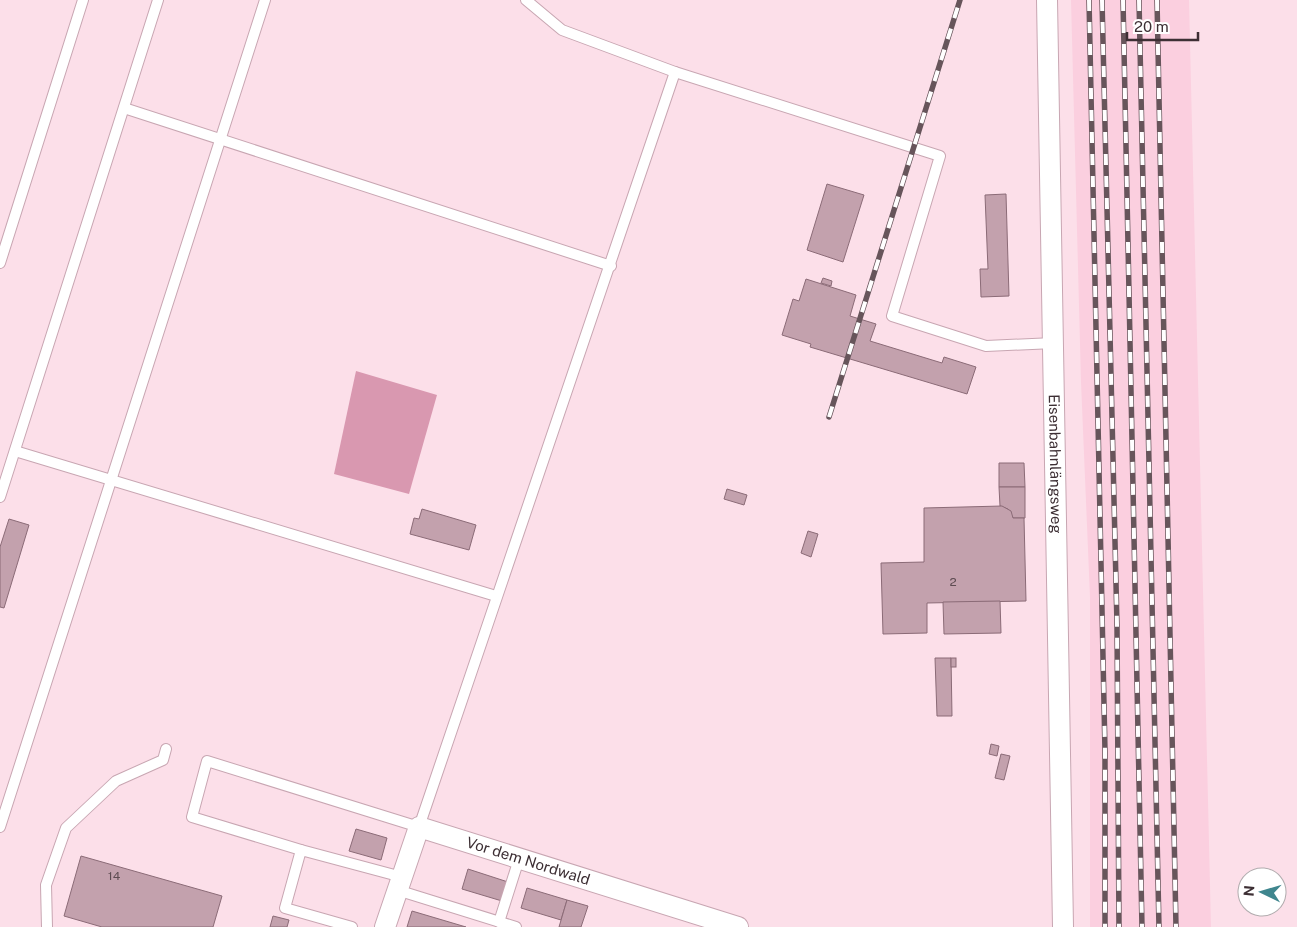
<svg xmlns="http://www.w3.org/2000/svg" width="1297" height="927" font-family="'Public Sans',sans-serif">
	<style>
		.built { fill: #fbcfdf }
		.water { fill: #d998b0 }
		.building { fill: #c3a1ad; stroke: #8b6b77 }
		.lines { fill: none; stroke-linecap: round; stroke-linejoin: round }
		.lane-casing { stroke: #c8a6b2; stroke-width: 12 }
		.street-casing { stroke: #c8a6b2; stroke-width: 22 }
		.lane { stroke: #fff; stroke-width: 10 }
		.street { stroke: #fff; stroke-width: 20 }
		.rail-casing { stroke: #67555b; stroke-width: 5.5 }
		.rail { stroke: #fff; stroke-width: 4; stroke-dasharray: 11; stroke-linecap: butt }
		.labels { text-anchor: middle; stroke-width: 4.5; stroke-linejoin: round; paint-order: stroke }
		.number-label { font-size: 12px; fill: #5e4c52 }
		.street-label { font-size: 15px; fill: #3d2f34; stroke: #fff }
	</style>
	<rect width="100%" height="100%" fill="#fcdfe9"/>
	<path class="built" d="M1071,0H1189L1211,927H1090V597L1081,382Z"/>
	<path class="water" d="M356,371L437,395L409,494L334,474Z"/>
	<g class="building">
		<path d="M827,184L864,195L843,262L807,250Z"/>
		<path d="M1006,194L1009,296L981,297L980,269H988L985,195Z"/>
		<path d="M823,278L832,281L831,286L821,283Z"/>
		<path d="M806,279L856,295L850,316L876,324L870,341L942,363L944,357L976,367L967,394L810,347L811,344L782,335L793,299L799,301Z"/>
		<path d="M999,463H1024L1025,487H999Z"/>
		<path d="M999,487H1025V518H1013L1008,509L1000,506Z"/>
		<path d="M727,489L747,495L744,505L724,499Z"/>
		<path d="M1002,506L1011,511L1013,518H1024L1026,601L927,603V633L883,634L881,563L924,562V508Z"/>
		<path d="M422,509L476,525L469,550L410,534L414,518L419,519Z"/>
		<path d="M9,519L29,525L4,608L0,607V547Z"/>
		<path d="M808,531L818,534L811,557L801,553Z"/>
		<path d="M1000,601L1001,633L944,634L943,602Z"/>
		<path d="M935,658H951L952,716H937Z"/>
		<rect x="951" y="658" width="5" height="9"/>
		<path d="M991,744L999,746L997,756L989,754Z"/>
		<path d="M1001,754L1010,756L1004,780L995,778Z"/>
		<path d="M356,829L387,838L381,860L349,851Z"/>
		<path d="M81,856L222,896L213,927H102L64,916Z"/>
		<path d="M468,869L508,882L502,901L462,889Z"/>
		<path d="M527,888L567,900L561,920L521,908Z"/>
		<path d="M567,900L588,906L581,927H559Z"/>
		<path d="M412,911L466,927H407Z"/>
		<path d="M273,916L289,920L287,927H270Z"/>
	</g>
	<g class="lines">
		<defs>
			<g id="lane">
				<path d="M526,0L562,30L675,72L940,156L892,316L986,346L1054,343"/>
				<path d="M124,108L611,266"/>
				<path d="M0,263L83,0"/>
				<path d="M15,451L496,596"/>
				<path d="M0,497L158,0"/>
				<path d="M0,827L265,0"/>
				<path d="M301,850L192,817L207,761L419,827L675,72"/>
				<path d="M397,890L516,927"/>
				<path d="M499,922L519,859"/>
				<path d="M47,927L46,885L66,828L116,781L163,760L166,749"/>
				<path d="M352,927L285,908L301,850L402,877"/>
			</g>
			<g id="street">
				<path id="s1" d="M1047,0L1063,927"/>
				<path id="s2" d="M385,927L419,827L738,927"/>
			</g>
		</defs>
		<use href="#lane" class="lane-casing"/>
		<use href="#street" class="street-casing"/>
		<use href="#lane" class="lane"/>
		<use href="#street" class="street"/>
		<defs>
			<g id="rail">
				<path d="M1089,0L1105,751V927"/>
				<path d="M1102,0L1117,625L1119,927"/>
				<path d="M1123,0L1142,927"/>
				<path d="M1139,0L1159,927"/>
				<path d="M1157,0L1176,927"/>
				<path d="M829,417L960,0"/>
			</g>
		</defs>
		<use href="#rail" class="rail-casing"/>
		<use href="#rail" class="rail"/>
	</g>
	<g class="labels">
		<g class="number-label">
			<text x="953" y="586">2</text>
			<text x="114" y="880">14</text>
		</g>
		<g class="street-label">
			<text dy="5" stroke="none"><textPath href="#s1" startOffset="464">Eisenbahnlängsweg</textPath></text>
			<text dy="5" stroke="none"><textPath href="#s2" startOffset="220">Vor dem Nordwald</textPath></text>
		</g>
	</g>
	<g transform="translate(1262 892) rotate(275)"><circle r="24" fill="#ffffff" stroke="#b1acae"/>
	<path d="M0-4L9 19L0 12L-9 19Z" fill="#3f868e"/>
	<text y="-8" font-size="14" font-weight="bold" text-anchor="middle" fill="#3d2f34">N</text>
	</g>
	<path d="M1127 32v8h71v-8" fill="none" stroke="#3d2f34" stroke-width="2.5"/>
	<text x="1134" y="32" font-size="15" fill="#3d2f34" stroke="#ffffff" stroke-width="4" paint-order="stroke">20 m</text>
</svg>
